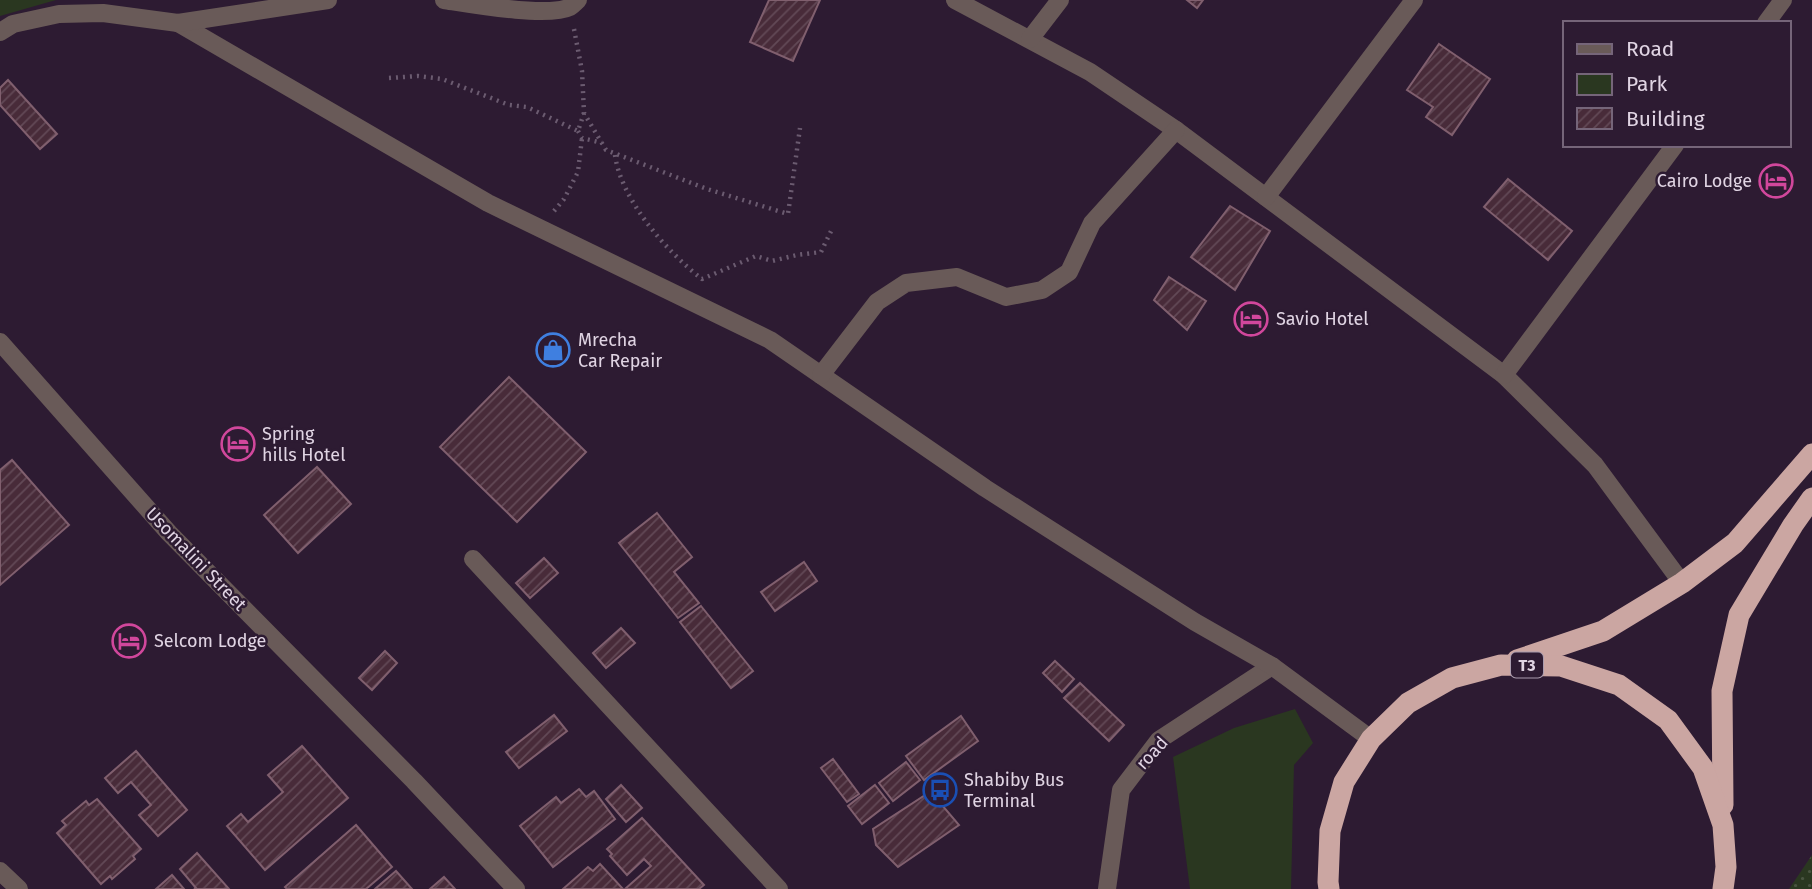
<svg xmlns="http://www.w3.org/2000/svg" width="1812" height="889" font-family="'Fira Sans',sans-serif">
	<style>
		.grass { fill: url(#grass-dots) }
		.park { fill: #2a3720 }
		.building { fill: url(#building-hatch); stroke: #805f6e; stroke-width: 2 }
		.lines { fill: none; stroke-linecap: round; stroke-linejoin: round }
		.path { stroke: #6b5b70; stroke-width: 4.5; stroke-dasharray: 2 5; stroke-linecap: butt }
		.lane { stroke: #695a58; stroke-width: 18 }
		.street { stroke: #695a58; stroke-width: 18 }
		.highway { stroke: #cba6a2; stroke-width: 21 }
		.labels { text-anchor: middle; stroke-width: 5; stroke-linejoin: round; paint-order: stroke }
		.shield { fill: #2d1b32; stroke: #aa9cae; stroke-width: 2 }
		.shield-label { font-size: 16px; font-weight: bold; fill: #e0d4e3 }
		.poi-label { font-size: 18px; fill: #e0d4e3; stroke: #2d1b32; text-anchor: start }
		.street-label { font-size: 18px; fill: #e0d4e3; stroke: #2d1b32 }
	</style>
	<defs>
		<pattern id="grass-dots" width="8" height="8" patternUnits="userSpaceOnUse" patternTransform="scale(1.75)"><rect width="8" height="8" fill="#2a3720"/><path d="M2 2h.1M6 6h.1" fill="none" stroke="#495340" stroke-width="1.8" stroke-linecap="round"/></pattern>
		<pattern id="building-hatch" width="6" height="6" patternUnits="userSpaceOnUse" patternTransform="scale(1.75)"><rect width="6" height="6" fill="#482b39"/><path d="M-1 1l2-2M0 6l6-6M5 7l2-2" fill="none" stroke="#624956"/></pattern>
	</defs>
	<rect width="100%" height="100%" fill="#2d1b32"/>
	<path class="grass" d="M1812,855V889H1789Z"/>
	<g class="park">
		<path d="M0,0H56L0,16Z"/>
		<path d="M1295,709L1313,743L1294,765L1291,889H1190L1173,757L1234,728Z"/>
	</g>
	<g class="building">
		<path d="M769,0H820L793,61L750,42Z"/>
		<path d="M1187,0H1203L1197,8Z"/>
		<path d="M1439,44L1490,79L1452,135L1426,117L1433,107L1407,90Z"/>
		<path d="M8,80L57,134L40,149L0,105V88Z"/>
		<path d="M1508,179L1572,231L1548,260L1484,207Z"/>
		<path d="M1230,206L1270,231L1235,290L1191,257Z"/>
		<path d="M1169,277L1206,301L1187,330L1154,300Z"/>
		<path d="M509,377L586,452L517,522L440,447Z"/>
		<path d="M12,460L69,525L0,585V470Z"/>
		<path d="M317,467L351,504L298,553L264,515Z"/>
		<path d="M657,513L692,557L674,572L699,603L678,618L619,543Z"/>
		<path d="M544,558L558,573L530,598L516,583Z"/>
		<path d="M804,562L817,581L775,611L761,592Z"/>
		<path d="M701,606L753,671L731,688L680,622Z"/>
		<path d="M621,628L635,643L606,668L593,653Z"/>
		<path d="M385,651L397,663L372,690L359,678Z"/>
		<path d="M1055,661L1074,679L1062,692L1043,673Z"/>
		<path d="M1080,683L1124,725L1109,741L1064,698Z"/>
		<path d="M554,715L567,731L519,768L506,752Z"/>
		<path d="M961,716L978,741L924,780L906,756Z"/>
		<path d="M302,746L348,798L265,870L227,826L241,814L248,822L283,792L268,775Z"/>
		<path d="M136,751L187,810L158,836L139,815L151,805L131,782L118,793L105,778Z"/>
		<path d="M833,759L859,794L847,802L821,768Z"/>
		<path d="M906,762L920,780L893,801L879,783Z"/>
		<path d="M621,785L642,808L626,822L606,799Z"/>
		<path d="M875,785L889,803L862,824L848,806Z"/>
		<path d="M579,789L586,797L594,791L615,819L553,867L520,826L556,797L561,803Z"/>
		<path d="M933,790L941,804L959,825L898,867L876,845L873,829Z"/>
		<path d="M97,799L141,849L133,856L135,859L112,879L110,876L101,884L57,833L66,825L62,821L86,801L89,805Z"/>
		<path d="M642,818L704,885L699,889H625L651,866L644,859L627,875L610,856L612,854L607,849Z"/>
		<path d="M356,825L392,867L366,889H287L285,887Z"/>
		<path d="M197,853L229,889H194L196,888L180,869Z"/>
		<path d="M600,864L623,889H563L588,867L593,871Z"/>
		<path d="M396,871L412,889H375Z"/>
		<path d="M172,875L184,889H156Z"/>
		<path d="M444,877L455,889H430Z"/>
	</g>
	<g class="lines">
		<g class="path">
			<path d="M574,29L582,71L584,113L606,150L707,189L788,214L800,128"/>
			<path d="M389,78L418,76L442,79L509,105L527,107L578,131L584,113"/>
			<path d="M578,131L582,138L602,143"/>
			<path d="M615,155C621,200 667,252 702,279L756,256L772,261L797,255L821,252L833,227"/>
			<path d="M554,211L564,199L578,172L582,138"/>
		</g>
		<path class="lane" d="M1107,889L1121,790L1159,740L1272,666"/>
		<g class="street">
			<path d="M444,0C470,4 548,18 570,7C572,6 576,2 578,0"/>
			<path d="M955,0L1090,72L1176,130L1504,375L1595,465L1682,583"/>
			<path d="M178,23L488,203L770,340L985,488L1195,622L1272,666L1371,739"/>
			<path d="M1766,23L1783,0"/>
			<path d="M0,32L13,24L59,14L103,13L178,23L328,0"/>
			<path d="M1030,39L1060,0"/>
			<path d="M1266,197L1414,0"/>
			<path d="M0,342L169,533L414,781L516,889"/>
			<path d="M821,375L877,302L906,283L957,277L1006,297L1042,290L1069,272L1092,223L1176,130"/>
			<path d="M1504,375L1675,145"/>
			<path d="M473,559L779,889"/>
			<path d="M0,871L19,889"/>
		</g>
		<g class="highway">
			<path d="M1517,660L1603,631L1682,583L1735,543L1812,454"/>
			<path d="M1723,805L1722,691L1739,615L1793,525L1812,498"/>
			<path d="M1329,889L1328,882L1330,831L1344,782L1371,739L1408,703L1452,678L1501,665L1561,666L1619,685L1668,720L1703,768L1723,825L1726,867L1723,889"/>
		</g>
	</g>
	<defs>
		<symbol id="hotel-ring" viewBox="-11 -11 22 22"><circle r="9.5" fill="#2d1b32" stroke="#d1479c" stroke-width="1.5"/><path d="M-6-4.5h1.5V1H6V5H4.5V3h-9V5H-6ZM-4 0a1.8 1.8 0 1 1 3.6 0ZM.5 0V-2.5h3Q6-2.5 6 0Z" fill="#d1479c"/></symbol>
		<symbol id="shop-ring" viewBox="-11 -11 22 22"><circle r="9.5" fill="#2d1b32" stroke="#3f7fe0" stroke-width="1.5"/><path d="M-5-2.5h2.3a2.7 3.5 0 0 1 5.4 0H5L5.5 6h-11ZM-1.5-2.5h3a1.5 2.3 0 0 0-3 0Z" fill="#3f7fe0"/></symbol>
		<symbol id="bus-ring" viewBox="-11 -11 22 22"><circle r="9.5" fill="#2d1b32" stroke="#1a4fb4" stroke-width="1.5"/><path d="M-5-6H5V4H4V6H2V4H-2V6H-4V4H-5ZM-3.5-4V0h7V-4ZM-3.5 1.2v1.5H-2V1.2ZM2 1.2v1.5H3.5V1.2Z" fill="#1a4fb4"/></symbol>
	</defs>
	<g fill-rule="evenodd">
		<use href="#hotel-ring" x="1757" y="162" width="38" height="38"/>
		<use href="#hotel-ring" x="1232" y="300" width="38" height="38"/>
		<use href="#shop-ring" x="534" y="331" width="38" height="38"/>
		<use href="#hotel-ring" x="219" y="425" width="38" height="38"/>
		<use href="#hotel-ring" x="110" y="622" width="38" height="38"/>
		<use href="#bus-ring" x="921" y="771" width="38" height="38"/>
	</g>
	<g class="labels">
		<rect class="shield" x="1511" y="652.5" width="32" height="25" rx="5"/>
		<g class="shield-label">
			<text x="1527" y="671">T3</text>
		</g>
		<g class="poi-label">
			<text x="1752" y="187" text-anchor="end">Cairo Lodge</text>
			<text x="1276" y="325">Savio Hotel</text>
			<text x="578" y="346">Mrecha<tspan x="578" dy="21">Car Repair</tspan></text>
			<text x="262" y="440">Spring<tspan x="262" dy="21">hills Hotel</tspan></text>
			<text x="154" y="647">Selcom Lodge</text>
			<text x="964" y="786">Shabiby Bus<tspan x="964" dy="21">Terminal</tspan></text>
		</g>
		<g class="street-label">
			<text transform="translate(196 559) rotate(46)" y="6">Usomalini Street</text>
			<text transform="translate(1152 753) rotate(-48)" y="6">road</text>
		</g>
	</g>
	<rect x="1563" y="21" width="228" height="126" fill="#2d1b32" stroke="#756579" stroke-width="2"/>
	<rect x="1577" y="44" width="35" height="10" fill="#695a58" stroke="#756579" stroke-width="2"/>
	<text x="1626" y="56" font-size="21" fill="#e0d4e3">Road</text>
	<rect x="1577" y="74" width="35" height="21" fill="#2a3720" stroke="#756579" stroke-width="2"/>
	<text x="1626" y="91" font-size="21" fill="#e0d4e3">Park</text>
	<rect x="1577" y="108" width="35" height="21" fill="url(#building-hatch)" stroke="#756579" stroke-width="2"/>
	<text x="1626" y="126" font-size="21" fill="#e0d4e3">Building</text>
</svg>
